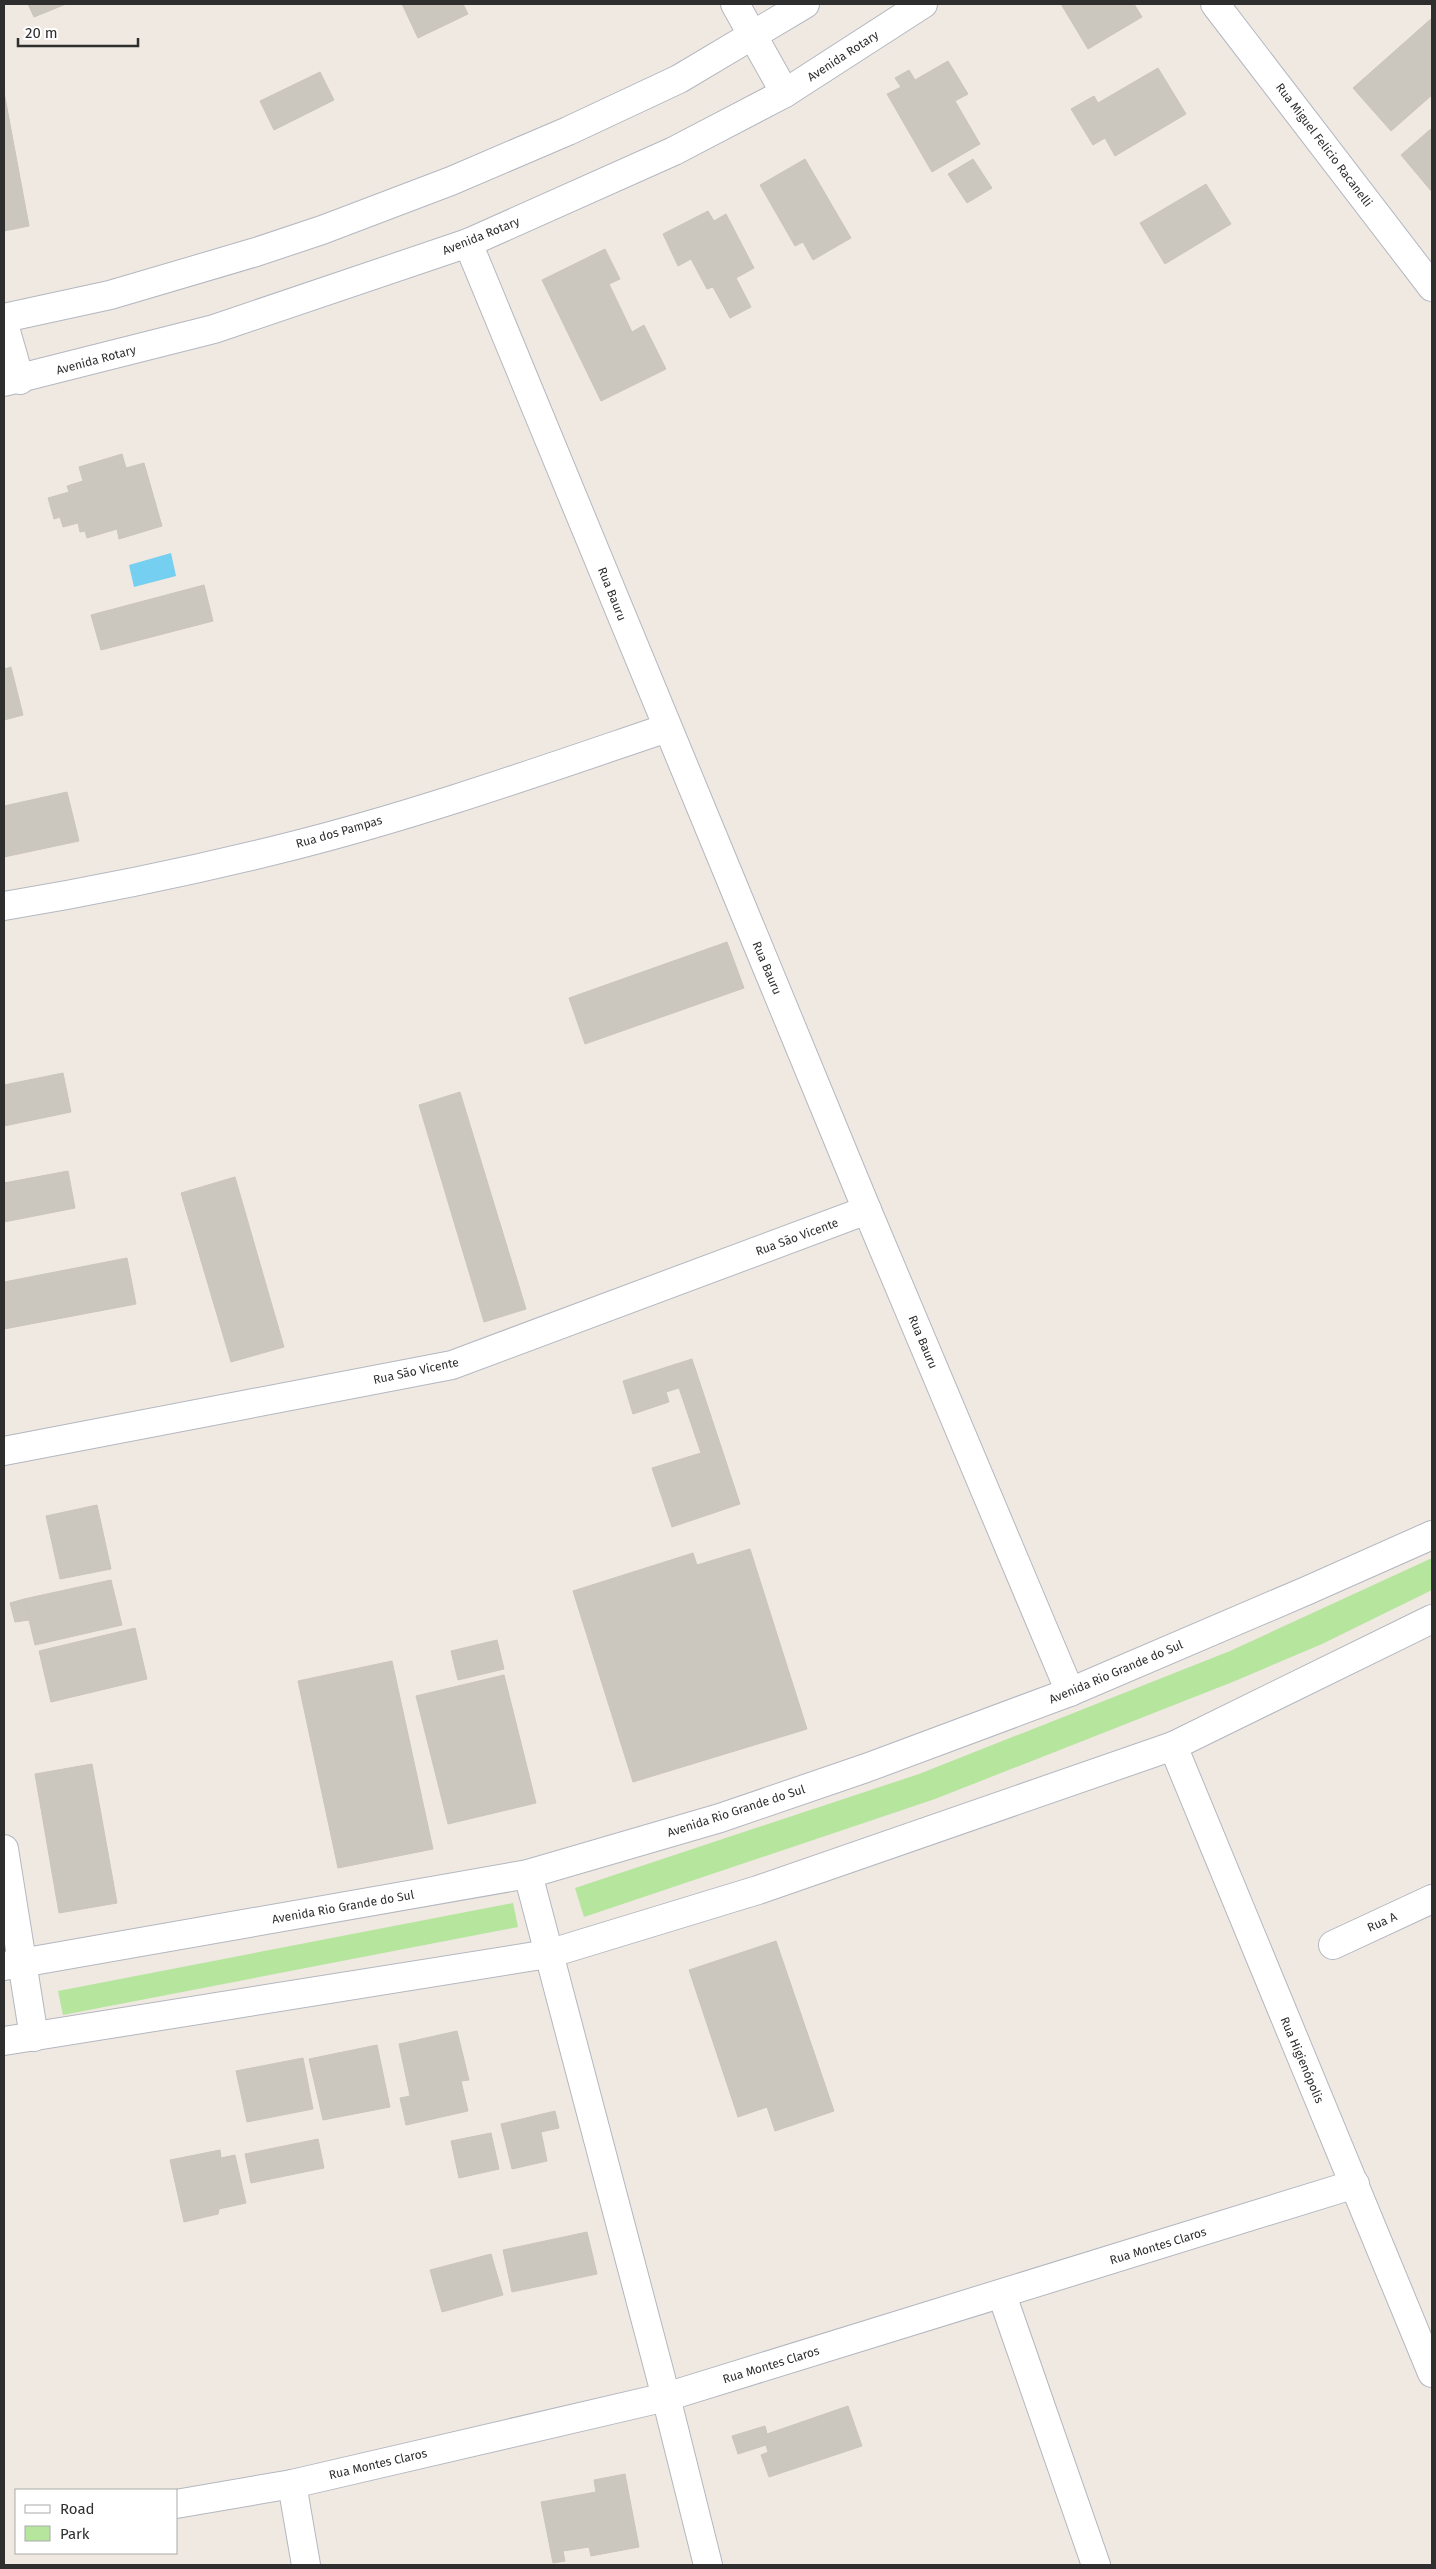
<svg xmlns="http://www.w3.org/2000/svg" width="1436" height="2569" font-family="'Fira Sans',sans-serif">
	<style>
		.green { fill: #b6e59e }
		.water { fill: #75cff0 }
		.building { fill: #cbc7bf; stroke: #cbc5ba }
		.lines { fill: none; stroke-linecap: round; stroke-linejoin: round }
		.minor-casing { stroke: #b4b7c1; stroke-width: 30 }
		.tertiary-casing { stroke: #b4b7c1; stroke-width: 30 }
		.minor { stroke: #fff; stroke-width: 28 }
		.tertiary { stroke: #fff; stroke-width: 28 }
		.labels { text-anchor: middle; stroke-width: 4.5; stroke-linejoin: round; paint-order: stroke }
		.street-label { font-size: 12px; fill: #2e2e2e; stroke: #fff }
	</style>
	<rect width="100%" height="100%" fill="#efe9e1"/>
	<g class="green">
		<path d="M1432,1558V1590L1322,1644L1235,1681L935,1799L584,1917L575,1888L919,1774L1230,1651Z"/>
		<path d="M513,1903L518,1927L63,2015L58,1991Z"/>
	</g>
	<path class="water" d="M171,553L176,576L134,587L129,565Z"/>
	<g class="building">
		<path d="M28,4H66L34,17Z"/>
		<path d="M402,4H463L468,14L418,38Z"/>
		<path d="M1061,4H1134L1142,17L1088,49Z"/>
		<path d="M1432,18V95L1391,131L1353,88Z"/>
		<path d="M948,61L968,94L955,101L980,144L932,172L887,94L901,87L895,78L909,70L915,80Z"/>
		<path d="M1158,68L1186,114L1115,156L1105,138L1093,145L1071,109L1094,96L1098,103Z"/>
		<path d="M320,72L334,100L274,130L260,101Z"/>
		<path d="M4,92L29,226L4,231Z"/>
		<path d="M1432,128V192L1401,155Z"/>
		<path d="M805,159L851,238L813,260L803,242L795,246L760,185Z"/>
		<path d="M973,159L992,188L967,203L948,174Z"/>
		<path d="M1206,184L1231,224L1165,264L1140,223Z"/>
		<path d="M708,211L714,221L726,214L754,268L736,278L751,307L730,318L713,287L707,289L691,259L678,266L663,234Z"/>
		<path d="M605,249L620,279L609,284L632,332L644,325L666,369L601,401L542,280Z"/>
		<path d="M122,454L126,468L144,463L162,526L119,539L117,529L87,538L85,531L80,532L78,523L63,527L60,517L54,519L48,498L69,492L67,486L83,481L79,467Z"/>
		<path d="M204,585L213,621L101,650L91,615Z"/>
		<path d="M11,667L23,715L4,720V669Z"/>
		<path d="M67,792L79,841L4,857V806Z"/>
		<path d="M727,942L744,988L585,1044L569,998Z"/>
		<path d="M63,1073L71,1112L4,1126V1085Z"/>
		<path d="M460,1092L526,1309L484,1322L419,1105Z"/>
		<path d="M68,1171L75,1208L4,1222V1183Z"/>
		<path d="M235,1177L284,1347L231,1362L181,1193Z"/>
		<path d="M127,1258L136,1304L4,1329V1282Z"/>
		<path d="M692,1359L740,1504L672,1527L652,1468L701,1453L679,1388L666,1392L669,1402L633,1414L623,1381Z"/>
		<path d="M97,1505L111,1569L60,1579L46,1516Z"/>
		<path d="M750,1549L807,1729L633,1782L573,1591L693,1553L697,1565Z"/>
		<path d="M111,1580L122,1625L35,1645L24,1599Z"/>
		<path d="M24,1599L29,1620L15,1622L10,1603Z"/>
		<path d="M135,1628L147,1679L51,1702L39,1651Z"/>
		<path d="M497,1640L504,1669L458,1680L451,1651Z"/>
		<path d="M392,1661L433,1849L338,1868L298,1681Z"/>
		<path d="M504,1675L536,1803L448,1824L416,1696Z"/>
		<path d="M92,1764L117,1903L59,1913L35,1774Z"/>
		<path d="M776,1941L834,2111L775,2131L767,2107L738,2117L689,1970Z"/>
		<path d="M457,2031L469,2080L461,2081L468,2111L406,2125L400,2098L410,2096L399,2044Z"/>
		<path d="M377,2045L390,2107L323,2120L309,2059Z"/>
		<path d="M303,2058L313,2109L247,2122L236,2071Z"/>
		<path d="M555,2111L559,2128L541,2132L547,2161L512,2169L501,2124Z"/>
		<path d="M491,2133L499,2169L459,2178L451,2141Z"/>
		<path d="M318,2139L324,2168L251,2183L245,2154Z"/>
		<path d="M220,2150L221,2158L235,2155L246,2203L219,2209L218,2214L184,2222L170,2160Z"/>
		<path d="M587,2232L597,2274L512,2292L503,2250Z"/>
		<path d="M491,2254L503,2295L442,2312L430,2270Z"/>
		<path d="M848,2406L862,2446L769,2477L761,2455L768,2452L766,2445L738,2454L732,2436L765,2426L767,2434Z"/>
		<path d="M625,2474L639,2547L591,2556L589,2547L563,2551L565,2561L553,2563L541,2502L596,2492L594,2480Z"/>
	</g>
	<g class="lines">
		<defs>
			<g id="minor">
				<path d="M735,4L785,93"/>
				<path d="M1215,4L1432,287"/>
				<path d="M468,243L867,1210L1070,1692"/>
				<path d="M4,318L110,295L256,252L322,230L451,181L568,131L679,79L805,4"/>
				<path d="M4,324L20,380"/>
				<path d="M4,382L214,329L468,243L674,151L785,93L923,4"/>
				<path d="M4,906C100,890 197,870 292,846C419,814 543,770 667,728"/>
				<path d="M4,1451L452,1365L867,1210"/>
				<path d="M1173,1746L1432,2373"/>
				<path d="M4,1849L34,2037"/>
				<path d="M528,1874L666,2397L708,2565"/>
				<path d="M1333,1945L1432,1899"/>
				<path d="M1002,2295L1096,2565"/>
				<path d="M292,2484L306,2565"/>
				<path d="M176,2504L292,2484L666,2397L1355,2184"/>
			</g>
			<g id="tertiary">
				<path d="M4,1966L528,1874L720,1818L866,1768L1070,1692L1306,1591L1432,1535"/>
				<path d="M4,2041L548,1954L758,1890L1173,1746L1432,1619"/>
			</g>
		</defs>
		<use href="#minor" class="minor-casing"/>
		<use href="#tertiary" class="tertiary-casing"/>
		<use href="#minor" class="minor"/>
		<use href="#tertiary" class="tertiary"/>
	</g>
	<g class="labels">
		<g class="street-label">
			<text transform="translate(843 56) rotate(-33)" y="4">Avenida Rotary</text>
			<text transform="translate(1324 145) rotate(53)" y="4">Rua Miguel Felicio Racanelli</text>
			<text transform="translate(481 236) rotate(-22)" y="4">Avenida Rotary</text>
			<text transform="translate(96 360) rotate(-15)" y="4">Avenida Rotary</text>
			<text transform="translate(612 594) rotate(68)" y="4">Rua Bauru</text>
			<text transform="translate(339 832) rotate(-16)" y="4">Rua dos Pampas</text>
			<text transform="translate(767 968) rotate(67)" y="4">Rua Bauru</text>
			<text transform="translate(797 1237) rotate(-20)" y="4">Rua São Vicente</text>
			<text transform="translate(923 1342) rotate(67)" y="4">Rua Bauru</text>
			<text transform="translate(416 1371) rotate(-12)" y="4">Rua São Vicente</text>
			<text transform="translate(1116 1672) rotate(-23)" y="4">Avenida Rio Grande do Sul</text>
			<text transform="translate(736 1811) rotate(-18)" y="4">Avenida Rio Grande do Sul</text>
			<text transform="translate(343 1907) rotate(-10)" y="4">Avenida Rio Grande do Sul</text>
			<text transform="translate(1382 1922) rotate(-24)" y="4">Rua A</text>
			<text transform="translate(1302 2060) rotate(67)" y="4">Rua Higienópolis</text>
			<text transform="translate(1158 2246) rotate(-17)" y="4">Rua Montes Claros</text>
			<text transform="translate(771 2365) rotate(-17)" y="4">Rua Montes Claros</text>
			<text transform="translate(378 2464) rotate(-13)" y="4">Rua Montes Claros</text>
		</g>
	</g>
	<rect width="1436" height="2569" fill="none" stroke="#2e2e2e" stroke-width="10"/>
	<rect x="15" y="2489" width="162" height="65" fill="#ffffff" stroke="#ababab"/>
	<rect x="25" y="2505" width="25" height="8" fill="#ffffff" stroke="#ababab"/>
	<text x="60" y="2514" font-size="15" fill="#2e2e2e">Road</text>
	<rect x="25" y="2526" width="25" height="15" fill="#b6e59e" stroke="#ababab"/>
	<text x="60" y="2539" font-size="15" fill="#2e2e2e">Park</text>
	<path d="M18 38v8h120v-8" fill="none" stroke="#2e2e2e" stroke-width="2.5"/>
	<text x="25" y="38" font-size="15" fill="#2e2e2e" stroke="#ffffff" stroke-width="4" paint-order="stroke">20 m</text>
</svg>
